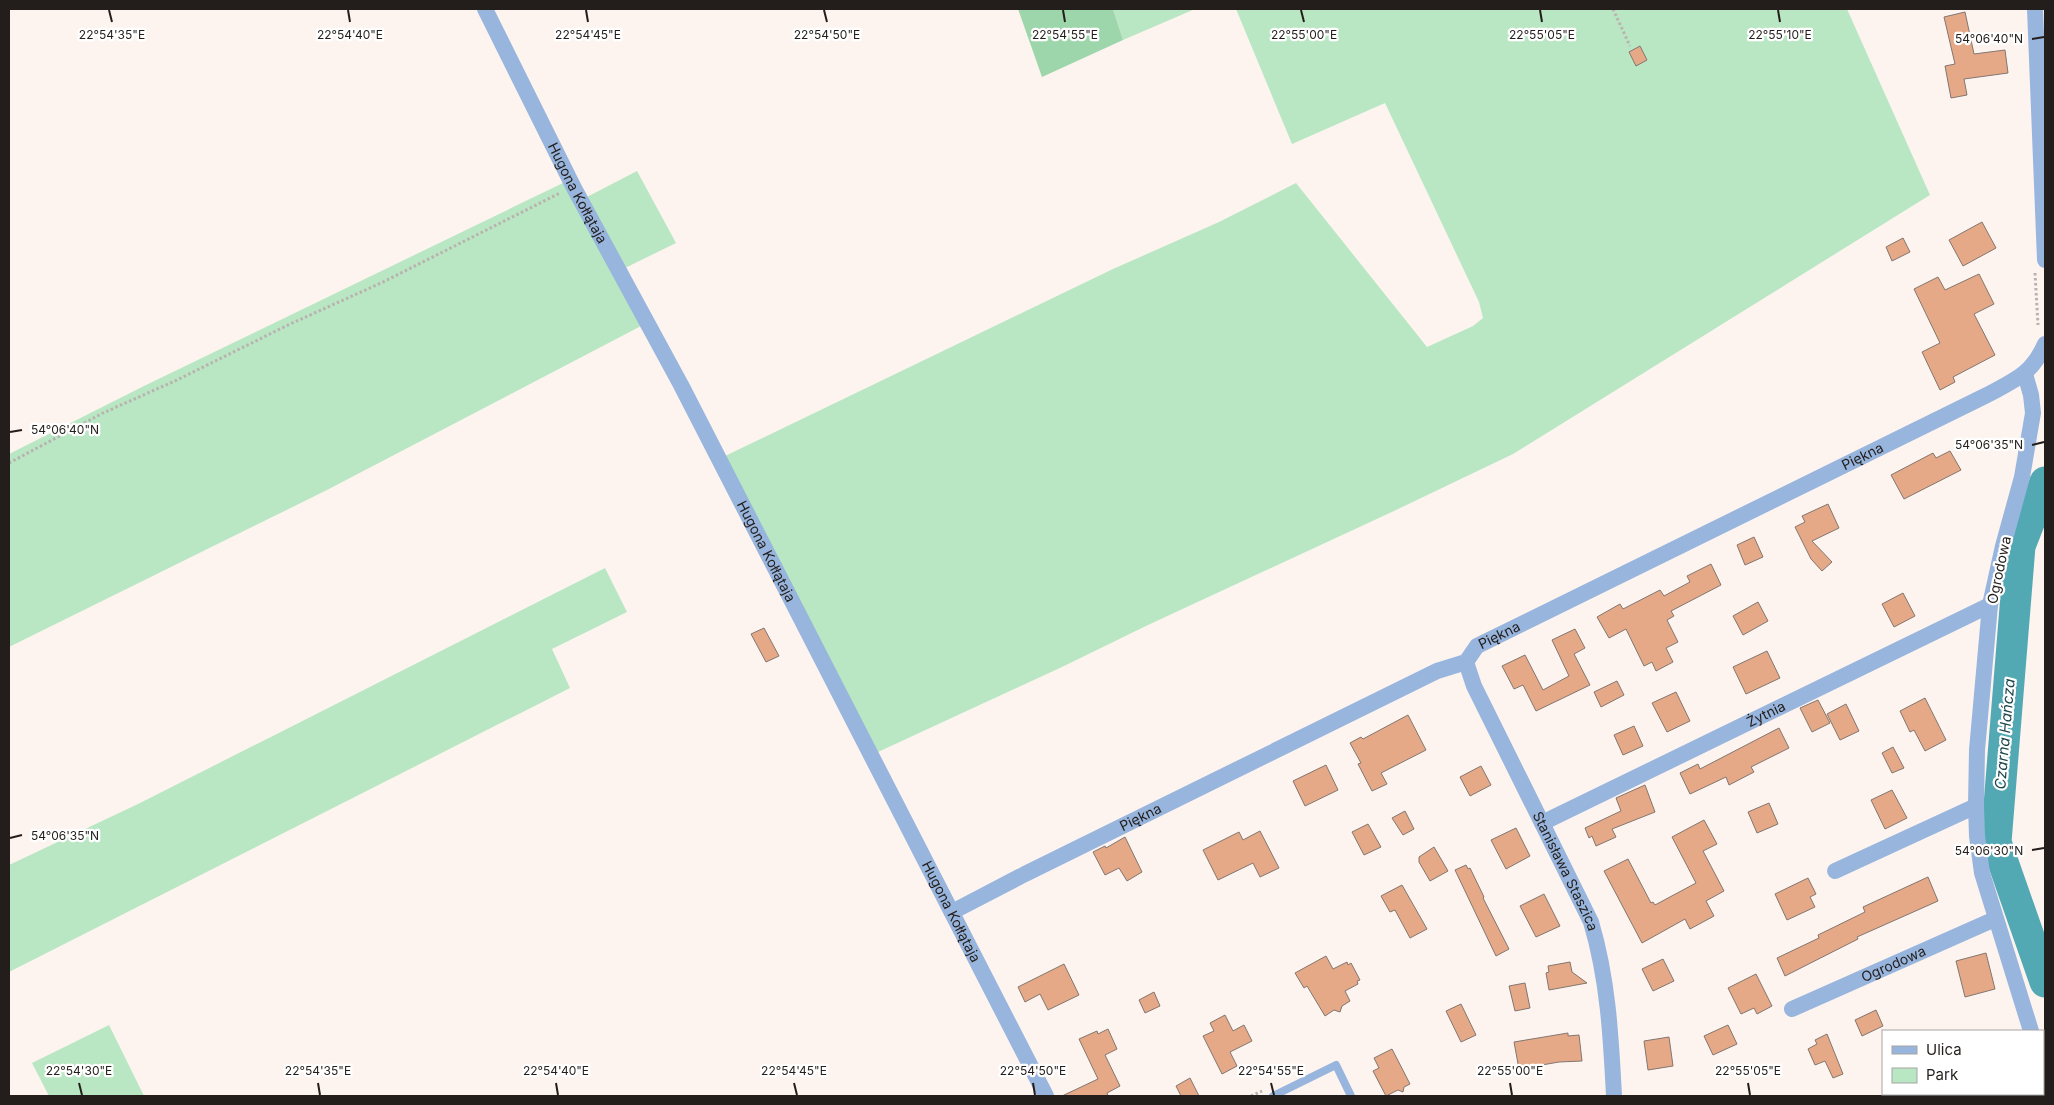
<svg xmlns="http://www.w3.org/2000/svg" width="2054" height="1105" font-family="Inter,sans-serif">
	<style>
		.green { fill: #b9e7c3 }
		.forest { fill: #9dd6aa }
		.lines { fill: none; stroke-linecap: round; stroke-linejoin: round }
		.river { stroke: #52a9b4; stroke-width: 31 }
		.building { fill: #e6a988; stroke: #82766f }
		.path { stroke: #b9b2ae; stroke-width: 3; stroke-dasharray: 2.5 2.5; stroke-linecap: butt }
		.service { stroke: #98b5dd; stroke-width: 8 }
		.minor { stroke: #98b5dd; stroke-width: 16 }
		.ticks { fill: none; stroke: #231e1c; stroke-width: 2 }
		.labels { text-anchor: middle; stroke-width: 4.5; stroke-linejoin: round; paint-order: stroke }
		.street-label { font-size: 14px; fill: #231e1c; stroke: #fff }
		.water-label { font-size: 15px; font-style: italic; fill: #1c454a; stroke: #fff }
		.ticks-label { font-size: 12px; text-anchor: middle; fill: #231e1c; stroke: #fff; stroke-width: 4.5; stroke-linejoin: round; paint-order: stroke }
	</style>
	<rect width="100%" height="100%" fill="#fdf4f0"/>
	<g class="green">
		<path d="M1113,9H1195L1123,40Z"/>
		<path d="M1236,9H1847L1930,195L1513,454L1394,511L1148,625L1062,667L878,752L723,457L1113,269L1219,222L1296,183L1427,347L1473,326L1483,318L1479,302L1385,103L1292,144Z"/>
		<path d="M637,171L676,243L623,269L585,198Z"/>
		<path d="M565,182L643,325L325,491L9,647V454L144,386Z"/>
		<path d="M605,568L627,612L552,649L570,688L9,972V865L138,804Z"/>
		<path d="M109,1025L144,1096H49L32,1063Z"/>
	</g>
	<path class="forest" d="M1018,9H1113L1123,40L1042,77Z"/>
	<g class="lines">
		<path class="river" d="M2045,482L2020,546L1996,842L2045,982"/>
	</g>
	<g class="building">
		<path d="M1965,12L1974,54L2005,50L2008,73L1964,79L1967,95L1951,98L1945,66L1955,64L1944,17Z"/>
		<path d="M1640,46L1647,60L1636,66L1629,52Z"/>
		<path d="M1982,222L1996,248L1963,266L1949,240Z"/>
		<path d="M1903,238L1910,252L1892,261L1886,247Z"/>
		<path d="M1979,274L1994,304L1974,314L1995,355L1953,377L1955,382L1940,390L1922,352L1940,343L1914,289L1938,277L1945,290Z"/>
		<path d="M1950,451L1961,470L1904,499L1891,475L1933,453L1936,458Z"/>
		<path d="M1828,504L1839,528L1812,541L1832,562L1822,571L1811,559L1795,527L1805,522L1802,516Z"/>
		<path d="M1754,537L1763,557L1745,565L1737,545Z"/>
		<path d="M1711,564L1721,585L1671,611L1674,616L1667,620L1678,642L1666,648L1673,662L1656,671L1652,662L1644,666L1626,629L1609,638L1597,617L1620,604L1623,609L1660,590L1664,596L1690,582L1687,576Z"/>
		<path d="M1903,593L1915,616L1894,627L1882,604Z"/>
		<path d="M1758,602L1768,621L1743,635L1733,616Z"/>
		<path d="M764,628L779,656L766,662L751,634Z"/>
		<path d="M1575,629L1585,648L1574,654L1590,685L1536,711L1523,685L1514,689L1502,666L1525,655L1543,690L1569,676L1552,640Z"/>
		<path d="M1767,651L1780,678L1746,694L1733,667Z"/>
		<path d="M1617,681L1624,695L1601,707L1594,692Z"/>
		<path d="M1676,692L1690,721L1667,732L1652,703Z"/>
		<path d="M1925,698L1946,740L1925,751L1914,730L1910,732L1900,711Z"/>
		<path d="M1818,700L1830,723L1812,732L1800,708Z"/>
		<path d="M1846,704L1859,731L1840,740L1827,714Z"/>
		<path d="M1408,715L1426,750L1381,773L1387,784L1372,791L1358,764L1361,763L1350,743L1361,737L1363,739Z"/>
		<path d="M1634,726L1643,746L1623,755L1614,735Z"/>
		<path d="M1779,728L1789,748L1751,767L1754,772L1729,785L1726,777L1690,794L1680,773L1698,764L1700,769Z"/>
		<path d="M1893,747L1904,768L1892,773L1882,753Z"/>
		<path d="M1326,765L1338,790L1305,806L1293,781Z"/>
		<path d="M1481,766L1491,785L1470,796L1460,777Z"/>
		<path d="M1645,785L1655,812L1612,829L1616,837L1596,846L1592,836L1589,838L1585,828L1621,811L1616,798Z"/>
		<path d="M1892,790L1907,818L1885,829L1871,800Z"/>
		<path d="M1769,803L1778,824L1757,833L1748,812Z"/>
		<path d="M1405,811L1414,829L1403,835L1392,818Z"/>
		<path d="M1704,820L1717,844L1703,851L1724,891L1706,901L1714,916L1690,929L1685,919L1642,943L1604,871L1628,859L1651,903L1653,902L1655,905L1696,883L1672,837Z"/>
		<path d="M1368,824L1381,847L1364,855L1352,832Z"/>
		<path d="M1516,828L1530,856L1506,869L1491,840Z"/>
		<path d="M1260,831L1279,868L1260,877L1253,863L1218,880L1203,850L1239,832L1243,840Z"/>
		<path d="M1125,837L1142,872L1127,881L1119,868L1105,875L1093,852L1105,846L1106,848Z"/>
		<path d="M1434,847L1448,871L1430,881L1419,862V857Z"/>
		<path d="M1466,865L1468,869L1470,868L1484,897L1483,898L1509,949L1496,956L1455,870Z"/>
		<path d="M1928,877L1938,901L1857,937L1858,939L1785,976L1777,958L1819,938L1818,935L1865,912L1863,907Z"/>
		<path d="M1808,878L1816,894L1810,897L1815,907L1787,920L1775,894Z"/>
		<path d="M1402,885L1427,929L1410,938L1395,910L1390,912L1381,896Z"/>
		<path d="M1544,894L1560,926L1536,937L1520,906Z"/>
		<path d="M1986,953L1995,989L1965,997L1956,961Z"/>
		<path d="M1326,956L1333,969L1347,962L1348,965L1351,963L1360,980L1357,981L1358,984L1345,991L1350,1001L1342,1006L1340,1012L1334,1010L1325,1016L1307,986L1304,988L1295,973Z"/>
		<path d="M1663,959L1674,981L1653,991L1642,969Z"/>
		<path d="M1570,962L1572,972L1587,983L1549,990L1546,973L1549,972L1548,966Z"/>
		<path d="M1064,964L1079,995L1048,1010L1040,994L1025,1002L1018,987Z"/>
		<path d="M1756,974L1772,1006L1757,1014L1754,1008L1741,1014L1728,988Z"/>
		<path d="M1525,983L1530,1008L1515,1011L1509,986Z"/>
		<path d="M1154,992L1160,1006L1145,1013L1139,1000Z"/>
		<path d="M1461,1004L1476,1035L1461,1042L1446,1011Z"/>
		<path d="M1876,1010L1883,1026L1862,1036L1855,1020Z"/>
		<path d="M1225,1015L1233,1031L1244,1025L1252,1041L1230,1052L1237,1066L1222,1074L1203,1036L1214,1031L1210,1023Z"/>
		<path d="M1728,1025L1737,1044L1713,1055L1704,1036Z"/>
		<path d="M1108,1029L1117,1049L1105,1055L1120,1086L1107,1093L1108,1096H1062L1098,1079L1079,1039L1097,1031L1098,1034Z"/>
		<path d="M1568,1033V1036L1579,1035L1582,1061L1559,1062L1519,1069L1514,1042Z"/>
		<path d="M1827,1034L1843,1074L1833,1078L1825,1061L1815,1065L1808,1049L1817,1044L1815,1040Z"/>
		<path d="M1669,1037L1673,1066L1648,1070L1644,1041Z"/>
		<path d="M1392,1049L1410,1084L1404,1087L1403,1092L1398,1090L1386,1096L1373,1071L1379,1068L1374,1058Z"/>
		<path d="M1190,1078L1199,1096H1181L1176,1086Z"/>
	</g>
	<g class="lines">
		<g class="path">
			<path d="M1613,9L1630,46"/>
			<path d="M2035,273L2038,325"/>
			<path d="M9,463L103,413L177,380L288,325L381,283L560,193"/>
			<path d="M1251,1096L1262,1091"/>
		</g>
		<path class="service" d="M1273,1096L1336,1065L1351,1096"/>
		<g class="minor">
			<path id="s1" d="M485,9L574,188L681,385L1046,1096"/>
			<path d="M2035,9L2045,260"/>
			<path d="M2025,374L2031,395L2033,413L2022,477L2003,546L1990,605L1977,750L1976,806L1977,836L1982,873L2031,1031"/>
			<path id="s2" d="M1466,662L1474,686L1591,922C1608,979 1611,1037 1614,1096"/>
			<path id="s3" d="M1542,823L1990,605"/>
			<path d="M1835,871L1976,806"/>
			<path id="s4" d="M952,912L1025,874L1437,671L1466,662L1477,646L1987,395C2015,380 2032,374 2045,344"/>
			<path id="s5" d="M1792,1009L1995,919"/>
			<path d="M2043,1063L2045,1070"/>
			<path d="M1905,1096L1911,1094"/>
		</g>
	</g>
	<path class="ticks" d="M109,10L112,22M348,10L350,22M586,10L588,22M824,10L827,22M1063,10L1065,22M1301,10L1304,22M1540,10L1542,22M1778,10L1780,22M2032,39L2044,37M10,432L22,430M2032,445L2044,442M10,838L22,835M2032,850L2044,848M79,1083L82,1095M318,1083L320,1095M556,1083L558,1095M794,1083L797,1095M1033,1083L1035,1095M1271,1083L1274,1095M1510,1083L1512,1095M1748,1083L1750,1095"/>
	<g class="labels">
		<g class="street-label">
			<text dy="5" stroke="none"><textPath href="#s1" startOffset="206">Hugona Kołłątaja</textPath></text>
			<text dy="5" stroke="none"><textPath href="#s4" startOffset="1021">Piękna</textPath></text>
			<text dy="5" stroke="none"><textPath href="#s1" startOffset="611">Hugona Kołłątaja</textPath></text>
			<text transform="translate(1999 570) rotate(-78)" y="5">Ogrodowa</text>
			<text dy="5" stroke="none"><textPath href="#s4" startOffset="616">Piękna</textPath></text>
			<text dy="5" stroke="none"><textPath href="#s3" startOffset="249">Żytnia</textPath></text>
			<text dy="5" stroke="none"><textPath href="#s4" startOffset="211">Piękna</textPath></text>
			<text dy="5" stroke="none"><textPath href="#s2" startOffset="232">Stanisława Staszica</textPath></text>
			<text dy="5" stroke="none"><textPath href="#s1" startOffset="1016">Hugona Kołłątaja</textPath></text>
			<text dy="5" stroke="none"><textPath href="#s5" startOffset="111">Ogrodowa</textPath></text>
		</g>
		<g class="water-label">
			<text transform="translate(2005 734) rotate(-85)" y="5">Czarna Hańcza</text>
		</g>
	</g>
	<g class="ticks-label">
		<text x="112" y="39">22°54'35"E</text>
		<text x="350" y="39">22°54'40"E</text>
		<text x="588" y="39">22°54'45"E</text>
		<text x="827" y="39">22°54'50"E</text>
		<text x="1065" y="39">22°54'55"E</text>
		<text x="1304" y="39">22°55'00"E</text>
		<text x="1542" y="39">22°55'05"E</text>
		<text x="1780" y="39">22°55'10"E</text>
		<text x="1989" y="43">54°06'40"N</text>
		<text x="65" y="434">54°06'40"N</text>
		<text x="1989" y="449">54°06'35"N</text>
		<text x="65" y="840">54°06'35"N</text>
		<text x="1989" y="855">54°06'30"N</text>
		<text x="79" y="1075">22°54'30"E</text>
		<text x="318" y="1075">22°54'35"E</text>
		<text x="556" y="1075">22°54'40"E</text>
		<text x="794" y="1075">22°54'45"E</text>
		<text x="1033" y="1075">22°54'50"E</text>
		<text x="1271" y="1075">22°54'55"E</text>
		<text x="1510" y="1075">22°55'00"E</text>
		<text x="1748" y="1075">22°55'05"E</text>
	</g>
	<rect width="2054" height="1105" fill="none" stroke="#231e1c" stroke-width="20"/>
	<rect x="1882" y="1030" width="162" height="65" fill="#ffffff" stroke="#a7a5a4"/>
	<rect x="1892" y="1046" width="25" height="8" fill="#98b5dd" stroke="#a7a5a4"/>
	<text x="1926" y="1055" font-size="15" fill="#231e1c">Ulica</text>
	<rect x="1892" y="1068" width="25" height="15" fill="#b9e7c3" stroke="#a7a5a4"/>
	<text x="1926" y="1080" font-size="15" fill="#231e1c">Park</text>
</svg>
